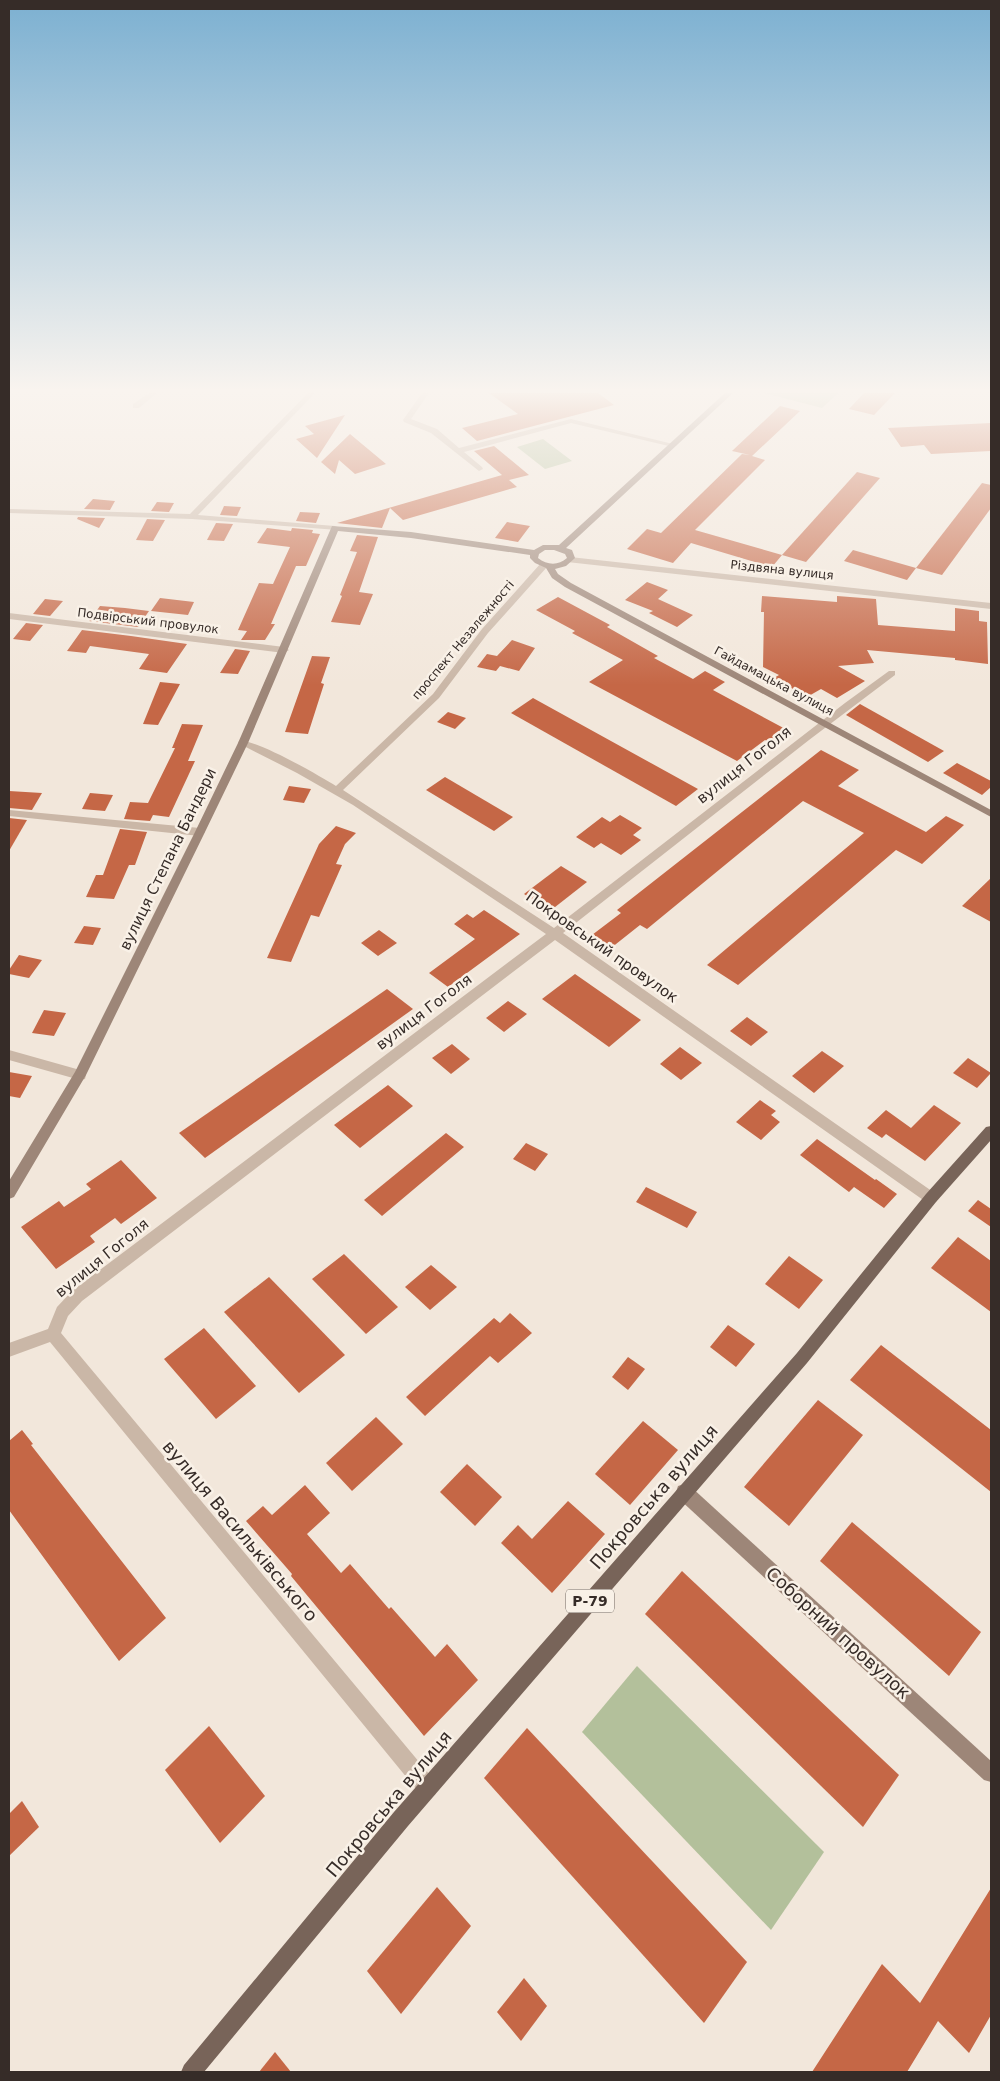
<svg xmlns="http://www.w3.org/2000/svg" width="1000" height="2081" font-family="'DejaVu Sans',sans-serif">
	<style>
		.green { fill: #b3c09b }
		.building { fill: #c56746 }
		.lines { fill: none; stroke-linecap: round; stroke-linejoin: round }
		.street { fill: #cab7a7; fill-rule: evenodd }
		.secondary { fill: #9d8678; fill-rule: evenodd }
		.primary { fill: #786459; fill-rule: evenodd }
		.labels { text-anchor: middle; stroke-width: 5; stroke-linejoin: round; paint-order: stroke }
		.far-street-label { font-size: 12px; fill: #362c28; stroke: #f9f1e7 }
		.shield { fill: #f9f1e7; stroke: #706761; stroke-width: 1 }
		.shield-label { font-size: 14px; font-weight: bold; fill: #362c28 }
		.street-label { font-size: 15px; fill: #362c28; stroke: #f9f1e7 }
		.near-street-label { font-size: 18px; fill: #362c28; stroke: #f9f1e7 }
	</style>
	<rect width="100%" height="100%" fill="#f2e7db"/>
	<g class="green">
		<path d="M764,393H838L822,408Z"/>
		<path d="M543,439L572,461L545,469L517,447Z"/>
		<path d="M637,1666L824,1852L771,1930L582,1732Z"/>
	</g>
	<g class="building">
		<path d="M489,393H598L614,405L477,441L462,428L518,414Z"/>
		<path d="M864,393H895L874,415L849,409Z"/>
		<path d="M780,406L800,411L752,456L765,460L695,530L782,555L772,567L691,543L673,563L627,549L647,529L661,533L742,454L750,455L732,451Z"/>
		<path d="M345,415L317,458L296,439L314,434L305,426Z"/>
		<path d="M991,423V451L931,454L924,445L901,447L888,428Z"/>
		<path d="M350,434L386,464L355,474L339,460L335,474L321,462Z"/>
		<path d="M494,446L529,475L509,480L517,487L403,520L390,508L382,528L337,523L502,475L474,451Z"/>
		<path d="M857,472L880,478L806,562L782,555Z"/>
		<path d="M982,483L991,485V508L942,575L916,568Z"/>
		<path d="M93,499L115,501L110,510L84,509Z"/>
		<path d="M157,502L174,503L169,512L151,511Z"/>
		<path d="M224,506L241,507L237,516L220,515Z"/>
		<path d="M300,512L320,513L316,523L296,521Z"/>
		<path d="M78,517L105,518L99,528L77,519Z"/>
		<path d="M147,519L165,520L153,541L136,540Z"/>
		<path d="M507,522L530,526L518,542L495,538Z"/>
		<path d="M216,523L233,524L224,541L207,540Z"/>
		<path d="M267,528L291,531L292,528L313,530L312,533L320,534L306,566H296L271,624H275L265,640H241L247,631L238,630L259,583L273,584L290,547L257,543Z"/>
		<path d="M357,535L378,537L359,592L373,594L360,625L331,622L342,596L340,595L357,552L350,551Z"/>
		<path d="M853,550L916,568L907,580L844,561Z"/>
		<path d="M647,582L668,590L658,599L693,615L677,627L649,613L653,611L625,600Z"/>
		<path d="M762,596L837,602V596L876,599L878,625L955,631V608L979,611V621L987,622L988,664L955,660V658L867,650L874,663L838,666L865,681L837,698L821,689L807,697L774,678L779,675L763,667L764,612H761Z"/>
		<path d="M558,597L610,625L607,627L658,656L654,658L693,679L705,671L725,682L713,690L791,732L773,744L765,740L737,761L589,682L623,660L572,633L575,631L536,610Z"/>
		<path d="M160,598L194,602L188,615L151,611Z"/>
		<path d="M45,599L63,601L50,616L33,614Z"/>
		<path d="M100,606L125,608L149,611L138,627L89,621Z"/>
		<path d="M26,623L43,625L30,641L13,639Z"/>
		<path d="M82,630L131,636L187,644L167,673L139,669L149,654L90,646L86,653L67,651Z"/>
		<path d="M512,640L535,648L519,671L500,666L496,671L477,667L487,654L497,656Z"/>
		<path d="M235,649L250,651L238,674L220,673Z"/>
		<path d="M312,656L330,657L321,683L324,684L308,734L285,732Z"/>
		<path d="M160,682L180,684L158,725L143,724Z"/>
		<path d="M533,698L698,789L676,806L511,713Z"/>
		<path d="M860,704L944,751L928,762L846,715Z"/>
		<path d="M448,712L466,718L455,729L437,722Z"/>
		<path d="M182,724L203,725L188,761H195L169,817L153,815L150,821L124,819L130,802L148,803L175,748H172Z"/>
		<path d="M821,750L859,770L838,786L926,832L946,816L964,825L922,864L896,850L738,985L707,965L864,833L803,801L647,929L640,925L611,948L592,935L621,913L617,910Z"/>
		<path d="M957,763L991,781V787L982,795L943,773Z"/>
		<path d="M445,777L513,817L494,831L426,790Z"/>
		<path d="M289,786L311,789L304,803L283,800Z"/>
		<path d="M9,791L42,793L32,810L9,808Z"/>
		<path d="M90,793L113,795L105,811L82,809Z"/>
		<path d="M620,815L642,828L633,835L641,840L621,855L601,843L594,848L576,837L602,817L610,822Z"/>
		<path d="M9,818L27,820L9,851Z"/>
		<path d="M336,826L356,833L345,844L336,864L342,865L319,917L311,915L291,962L267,958L319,844Z"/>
		<path d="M120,829L147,832L135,865H129L114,899L86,897L96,875H103Z"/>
		<path d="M561,866L587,882L550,911L524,894Z"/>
		<path d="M991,878V922L962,906Z"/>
		<path d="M484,910L520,934L448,987L429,973L475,939L454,924L467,914L473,918Z"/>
		<path d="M84,926L101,928L93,945L74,943Z"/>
		<path d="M379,930L397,943L378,956L361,943Z"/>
		<path d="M19,955L42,960L29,978L9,974V970Z"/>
		<path d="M575,974L641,1020L609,1047L542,999Z"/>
		<path d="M387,989L413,1009L205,1158L179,1133Z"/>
		<path d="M508,1001L527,1014L504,1032L486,1018Z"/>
		<path d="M44,1010L66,1013L54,1036L32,1033Z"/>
		<path d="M747,1017L768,1032L751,1046L730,1031Z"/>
		<path d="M452,1044L470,1059L451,1074L432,1058Z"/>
		<path d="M680,1047L702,1063L681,1080L660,1064Z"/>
		<path d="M822,1051L844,1066L814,1093L792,1076Z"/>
		<path d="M968,1058L991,1073L977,1088L953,1073Z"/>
		<path d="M9,1072L32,1076L20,1098L9,1096Z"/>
		<path d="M388,1085L413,1106L360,1148L334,1125Z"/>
		<path d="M760,1100L776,1111L771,1115L780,1122L761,1140L736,1122Z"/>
		<path d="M934,1105L961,1123L925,1161L886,1134L882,1138L867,1128L886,1110L911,1128Z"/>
		<path d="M446,1133L464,1147L382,1216L364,1200Z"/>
		<path d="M817,1139L875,1180L876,1179L897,1194L884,1208L854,1187L849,1192L800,1155Z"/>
		<path d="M526,1143L548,1154L535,1171L513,1159Z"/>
		<path d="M121,1160L157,1198L121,1224L115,1218L90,1236L95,1242L56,1269L21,1227L59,1201L64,1207L91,1189L86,1184Z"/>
		<path d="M646,1187L697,1212L687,1228L636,1202Z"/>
		<path d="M978,1200L991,1209V1227L968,1211Z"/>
		<path d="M958,1237L991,1261V1312L931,1268Z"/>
		<path d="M344,1254L398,1307L366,1334L312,1279Z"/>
		<path d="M789,1256L823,1280L799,1309L765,1284Z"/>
		<path d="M431,1265L457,1287L430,1310L405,1287Z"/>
		<path d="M269,1277L345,1355L299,1393L224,1312Z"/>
		<path d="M510,1313L532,1333L498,1363L490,1356L425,1416L406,1397L494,1318L500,1323Z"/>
		<path d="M728,1325L755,1344L736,1367L710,1347Z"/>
		<path d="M204,1328L256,1386L216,1419L164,1359Z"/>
		<path d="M881,1345L991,1430V1492L850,1380Z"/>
		<path d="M628,1357L645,1369L628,1390L612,1377Z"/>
		<path d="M818,1400L863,1435L789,1526L744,1487Z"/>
		<path d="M376,1417L403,1444L352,1491L326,1463Z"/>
		<path d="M643,1421L678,1450L630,1505L595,1474Z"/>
		<path d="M22,1430L33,1444L31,1445L166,1618L119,1661L9,1510V1441Z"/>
		<path d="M467,1464L502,1497L475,1526L440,1492Z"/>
		<path d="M305,1485L330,1513L307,1534L341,1573L350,1564L389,1609L391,1607L435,1657L447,1644L478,1680L424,1736L291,1576L292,1574L246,1521L263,1506L272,1515Z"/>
		<path d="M568,1501L605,1534L552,1593L501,1543L518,1525L532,1539Z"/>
		<path d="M852,1522L981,1632L949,1676L820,1561Z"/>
		<path d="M682,1571L899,1775L863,1827L645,1614Z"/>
		<path d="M209,1726L265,1796L220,1843L165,1770Z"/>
		<path d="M527,1728L747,1962L704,2023L484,1778Z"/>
		<path d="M22,1801L39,1827L9,1856V1814Z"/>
		<path d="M437,1887L471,1926L401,2014L367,1971Z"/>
		<path d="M991,1888V2015L969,2053L938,2021L907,2072H812L882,1964L920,2003Z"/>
		<path d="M524,1978L547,2006L521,2041L497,2012Z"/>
		<path d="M275,2052L291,2072H259Z"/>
	</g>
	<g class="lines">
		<g class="street">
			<path d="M149,393H157L139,408H133V404Z"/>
			<path d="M308,393H315L198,515L335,526L339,528L338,530L192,519L9,513V509L190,514Z"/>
			<path d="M422,393H429L411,419L437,429L459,448L571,419L677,445L673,447L571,423L464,452L482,467L483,469L479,471L431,433L404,422L403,420Z"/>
			<path d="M570,557L991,603V609L567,562L566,560Z"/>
			<path d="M544,562L548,565L547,567L488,633L439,698L343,790L554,928L845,703L889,671H895V675L809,740L563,933L936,1194L938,1198L936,1202L931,1204L926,1202L555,940L82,1301L68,1316L61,1333L435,1781L437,1788L435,1795L428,1797L421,1795L50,1342L9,1357V1343L48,1329L57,1307L72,1291L546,934L353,805L297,773L238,743L239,741C254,738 320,776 336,786L433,694L482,629L541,563Z"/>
			<path d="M9,613L284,647L289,650L284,653L9,619Z"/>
			<path d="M9,810L200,828L205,832L200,836L9,816Z"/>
			<path d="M9,1050L80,1070L85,1071L86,1075L85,1079L80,1080L9,1060Z"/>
		</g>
		<g class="secondary">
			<path d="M725,393H733L566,548L572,550L575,558L566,566L555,569L558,574L571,583L991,810V817L565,587L552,578L546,568L535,563L530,558V555L411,538L338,531L248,743L205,832L86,1075L14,1197L9,1199V1181L75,1072L195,832L238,743L332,526L411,532L534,550L543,545H559ZM545,550H554L565,554L567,558C558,566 547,565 538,558L539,554Z"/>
			<path d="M684,1484L690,1486L991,1761V1782L984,1780L678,1498L676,1492L678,1486Z"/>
		</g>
		<path class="primary" d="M991,1126V1140L936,1202L807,1363L408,1826L204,2072H181L184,2065L394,1812L797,1353L926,1194L986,1127Z"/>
	</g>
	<linearGradient id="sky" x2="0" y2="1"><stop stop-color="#7cb0d1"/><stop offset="0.57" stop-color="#f9f4ef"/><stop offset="1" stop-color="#f9f4ef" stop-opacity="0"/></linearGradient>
	<rect width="1000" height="685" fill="url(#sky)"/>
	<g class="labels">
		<g class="far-street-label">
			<text transform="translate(782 570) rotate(6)" y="4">Різдвяна вулиця</text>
			<text transform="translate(148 621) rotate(7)" y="4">Подвірський провулок</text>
			<text transform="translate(463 640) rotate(-50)" y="4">проспект Незалежності</text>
			<text transform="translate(774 681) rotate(28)" y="4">Гайдамацька вулиця</text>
		</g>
		<rect class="shield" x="566" y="1589.5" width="48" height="23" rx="4"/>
		<g class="shield-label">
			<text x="590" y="1606">Р-79</text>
		</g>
		<g class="street-label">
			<text transform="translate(744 765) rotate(-38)" y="5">вулиця Гоголя</text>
			<text transform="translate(168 859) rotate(-64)" y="5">вулиця Степана Бандери</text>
			<text transform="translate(602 947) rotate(35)" y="5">Покровський провулок</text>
			<text transform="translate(424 1012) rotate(-37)" y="5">вулиця Гоголя</text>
			<text transform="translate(102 1258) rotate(-39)" y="5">вулиця Гоголя</text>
		</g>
		<g class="near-street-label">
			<text transform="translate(654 1497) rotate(-49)" y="6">Покровська вулиця</text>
			<text transform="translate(240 1531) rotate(50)" y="6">вулиця Васильківського</text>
			<text transform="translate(838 1633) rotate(42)" y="6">Соборний провулок</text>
			<text transform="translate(389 1804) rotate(-50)" y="6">Покровська вулиця</text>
		</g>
	</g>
	<rect width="1000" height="2081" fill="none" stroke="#362c28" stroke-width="20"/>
</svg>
